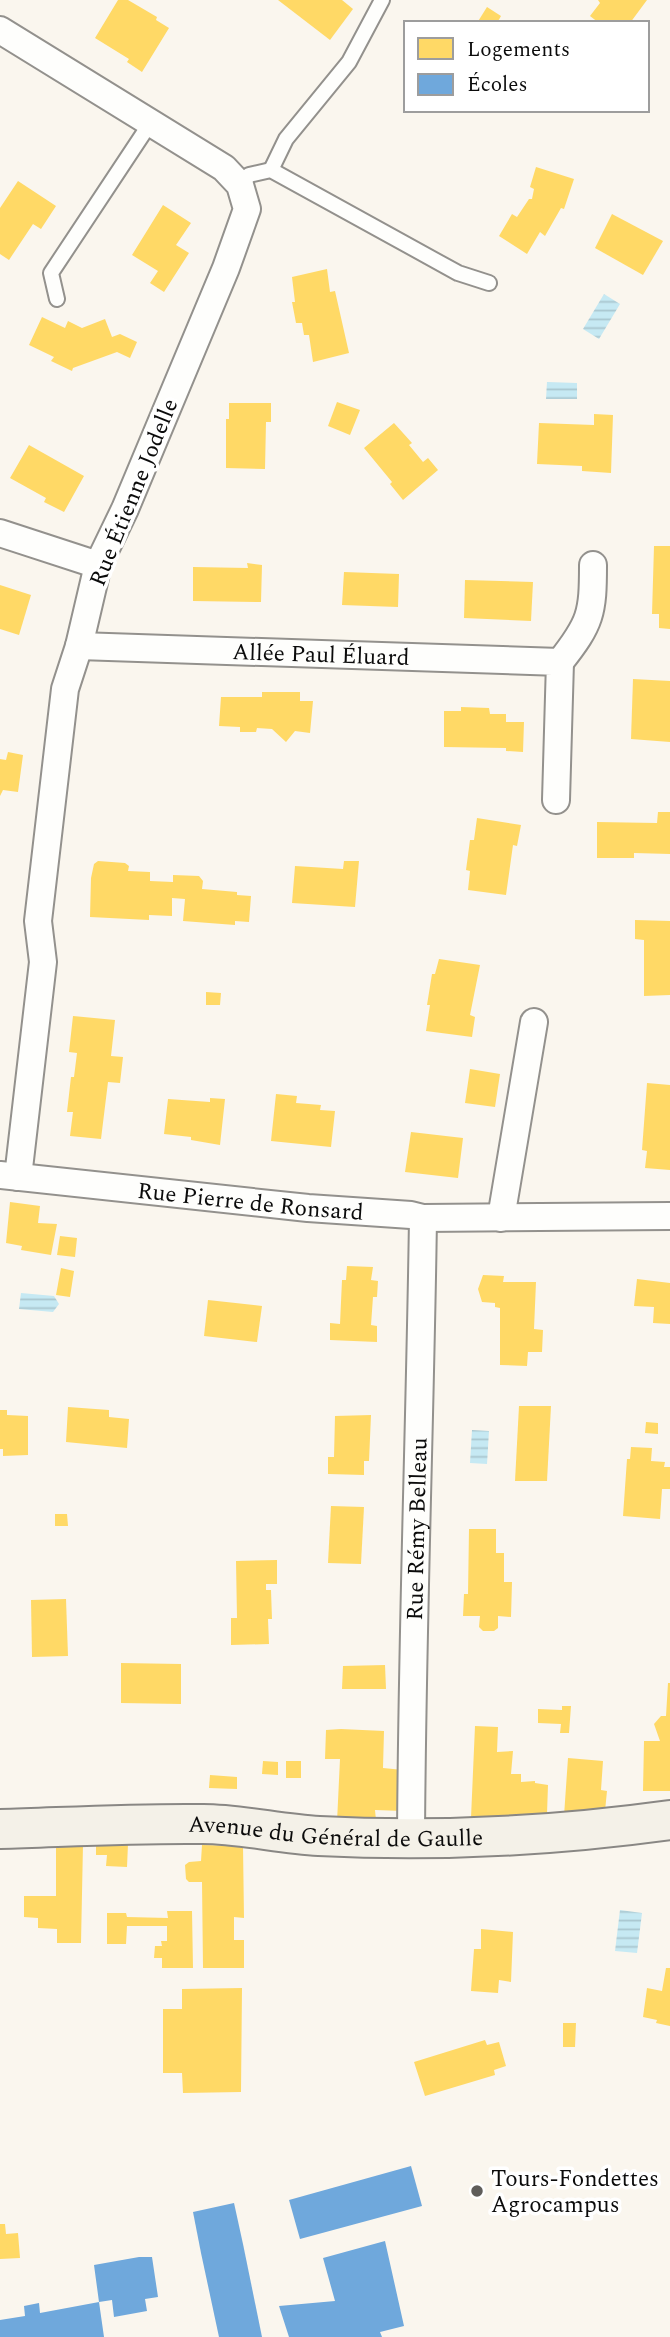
<svg xmlns="http://www.w3.org/2000/svg" width="670" height="2337" font-family="Spectral,serif">
	<style>
		.water { fill: url(#water-rules) }
		.homes { fill: #ffd966 }
		.schools { fill: #6fa8dc }
		.lines { fill: none; stroke-linecap: round; stroke-linejoin: round }
		.lane-casing { stroke: #93918d; stroke-width: 18 }
		.street-casing { stroke: #93918d; stroke-width: 30 }
		.secondary-casing { stroke: #898784; stroke-width: 42 }
		.lane { stroke: #fefefc; stroke-width: 14 }
		.street { stroke: #fefefc; stroke-width: 26 }
		.secondary { stroke: #f4f1e8; stroke-width: 38 }
		.poi-dot { fill: #5f5d5a; stroke: #fff; stroke-width: 2.5 }
		.labels { text-anchor: middle; stroke-width: 7; stroke-linejoin: round; paint-order: stroke }
		.street-label { font-size: 23px; fill: #0b0b0b; stroke: #fff }
		.poi-label { font-size: 23px; fill: #0b0b0b; stroke: #fff; text-anchor: start }
	</style>
	<defs>
		<pattern id="water-rules" width="6" height="5" patternUnits="userSpaceOnUse" patternTransform="scale(1.75)"><rect width="6" height="5" fill="#c6e9f3"/><path d="M0 2.5h6" fill="none" stroke="#a9c6cf"/></pattern>
	</defs>
	<rect width="100%" height="100%" fill="#faf6ee"/>
	<g class="water">
		<path d="M604,294L620,304L599,339L583,329Z"/>
		<path d="M547,382L577,383V399H546Z"/>
		<path d="M21,1293L54,1296L59,1304L53,1312L19,1309Z"/>
		<path d="M472,1430L489,1431L487,1464L470,1463Z"/>
		<path d="M620,1910L642,1913L637,1953L615,1951Z"/>
	</g>
	<g class="homes">
		<path d="M118,0H128L157,17L156,20L169,28L142,72L127,62L129,59L95,38Z"/>
		<path d="M278,0H342L353,9L330,40Z"/>
		<path d="M598,0H647L630,23H599L590,16L600,3Z"/>
		<path d="M487,7L501,16L497,23H477Z"/>
		<path d="M536,167L574,179L564,209L561,208L545,236L540,232L527,254L499,236L512,214L517,217L529,199H532L534,189L530,187Z"/>
		<path d="M18,181L56,206L41,229L33,224L9,260L0,254V208Z"/>
		<path d="M163,205L191,223L176,245L189,253L164,292L150,283L158,271L132,255Z"/>
		<path d="M612,214L663,241L643,275L595,248Z"/>
		<path d="M327,269L330,292L335,291L349,353L313,362L309,335H304L302,323H296L292,302H295L292,277Z"/>
		<path d="M42,317L65,328L68,321L82,328L105,319L112,337L120,334L137,342L130,358L117,352L73,368L72,371L51,361L54,357L29,345Z"/>
		<path d="M337,402L360,410L350,435L328,426Z"/>
		<path d="M229,403H271V422H266L265,469L226,468V419H229Z"/>
		<path d="M594,414L613,415L611,473L582,471V466L537,464L539,423L594,425Z"/>
		<path d="M394,423L412,443L409,445L423,462L428,458L438,470L403,500L390,484L392,482L364,448Z"/>
		<path d="M29,445L84,476L64,512L44,502L46,498L10,478Z"/>
		<path d="M654,546H670V629L659,628V614H652Z"/>
		<path d="M247,563L262,565L261,602L193,601V567L248,568Z"/>
		<path d="M344,572L399,574L398,607L342,605Z"/>
		<path d="M465,580L533,582L531,621L464,618Z"/>
		<path d="M0,585L31,595L19,635L0,629Z"/>
		<path d="M633,679L670,681V742L631,739Z"/>
		<path d="M262,692H300V701H313L310,733L295,731L286,742L272,729L257,728L256,732H240V727L219,726L221,697H262Z"/>
		<path d="M461,707L489,708L490,714H506V722H524L523,752L506,751V748L444,747V711H461Z"/>
		<path d="M8,752L23,755L18,792L3,790L0,796V759L6,760Z"/>
		<path d="M658,812H670V854L634,853V858H597V822L657,823Z"/>
		<path d="M477,818L521,825L517,846L513,845L506,895L468,890L470,871L466,870L470,840H474Z"/>
		<path d="M98,861L125,863L129,866L128,871L150,872V881L173,882V875L199,876L203,881L202,889L237,892V895L251,896L249,922L235,921V925L183,921L185,899L172,898V916L149,915V920L90,917L91,878L94,864Z"/>
		<path d="M344,861H359L355,907L292,903L295,866L343,869Z"/>
		<path d="M635,920L670,921V995L644,996V940L635,939Z"/>
		<path d="M439,959L480,965L470,1015L475,1017L472,1037L426,1031L430,1005H427L432,974H435Z"/>
		<path d="M206,992L221,993L220,1005H206Z"/>
		<path d="M73,1016L115,1020L111,1056L123,1057L120,1083L108,1082L101,1139L70,1136L73,1112H67L71,1077H74L77,1053L69,1052Z"/>
		<path d="M470,1069L500,1074L495,1107L465,1103Z"/>
		<path d="M647,1083L670,1085V1170L645,1168L647,1151L642,1150Z"/>
		<path d="M276,1094L297,1096L296,1103L321,1105L320,1110L335,1111L331,1147L271,1141Z"/>
		<path d="M210,1098L225,1099L220,1145L191,1140V1137L164,1134L168,1099L210,1102Z"/>
		<path d="M411,1132L463,1138L458,1178L405,1172Z"/>
		<path d="M10,1202L40,1206L38,1223L57,1224L51,1255L21,1250L22,1246L6,1243Z"/>
		<path d="M60,1236L77,1238L75,1257L57,1255Z"/>
		<path d="M347,1266L373,1267L371,1280L378,1281L377,1297H373L371,1325L377,1326V1342L330,1340V1323L340,1324L342,1280H346Z"/>
		<path d="M61,1268L74,1271L70,1297L56,1295Z"/>
		<path d="M483,1275L504,1276L503,1282H536L534,1329L543,1330L542,1352H528L527,1366L500,1365V1308L495,1307V1303L482,1302L478,1289Z"/>
		<path d="M637,1279L670,1283V1324L653,1323L654,1307L634,1306Z"/>
		<path d="M208,1300L262,1306L257,1342L204,1336Z"/>
		<path d="M519,1406H551L547,1481H515Z"/>
		<path d="M68,1407L109,1410V1417L129,1419L127,1448L66,1442Z"/>
		<path d="M0,1410H7V1415L28,1416V1455L3,1456V1449H0Z"/>
		<path d="M371,1415L369,1461H364V1475L328,1474V1457H334L335,1416Z"/>
		<path d="M646,1422L658,1423V1434L645,1433Z"/>
		<path d="M631,1447L652,1448L651,1461L665,1462L664,1467H670V1489H662L660,1519L623,1516L627,1459H630Z"/>
		<path d="M331,1506L364,1507L361,1564L328,1563Z"/>
		<path d="M55,1514H67L68,1526H55Z"/>
		<path d="M469,1529H496V1553H504V1582H512L511,1617L498,1616V1628L494,1631H483L479,1627L480,1616H463L464,1594H468Z"/>
		<path d="M277,1560V1584H266V1590H271L272,1619H268L269,1644L231,1645V1618H237L236,1561Z"/>
		<path d="M66,1599L68,1656L32,1657L31,1600Z"/>
		<path d="M121,1663L181,1664V1704L121,1703Z"/>
		<path d="M385,1665L386,1689H342L343,1666Z"/>
		<path d="M668,1683H670V1791H643L644,1741H660L654,1724L661,1716H666Z"/>
		<path d="M562,1706H571L569,1733H560L561,1724L538,1723V1709L562,1710Z"/>
		<path d="M475,1726L498,1727L497,1752L513,1751L511,1774H521V1782L535,1781V1783L548,1785L547,1814L471,1818Z"/>
		<path d="M341,1729L384,1731L383,1768L403,1770V1811L375,1810L376,1820L337,1822L340,1759H325L326,1730Z"/>
		<path d="M568,1758L603,1761L601,1790L607,1791L605,1811L564,1816Z"/>
		<path d="M263,1761L278,1762V1775L262,1774Z"/>
		<rect x="286" y="1761" width="15" height="17"/>
		<path d="M210,1775L237,1777V1789L209,1788Z"/>
		<path d="M83,1844L81,1943H57V1929L38,1928V1918L24,1917V1896H56V1845Z"/>
		<path d="M96,1844H128L127,1867L106,1866L107,1855H96Z"/>
		<path d="M202,1845L243,1846L244,1918L234,1917V1940H244V1968H203L202,1882H189L186,1879L185,1865L189,1862L201,1861Z"/>
		<path d="M167,1911H192L193,1968H162V1958H154L155,1946H162L161,1941H167V1926H127L126,1944H107V1913H126L127,1917L168,1918Z"/>
		<path d="M481,1929L513,1932L511,1982L499,1980L498,1993L471,1991L474,1949H481Z"/>
		<path d="M666,1968H670V2026L656,2023L657,2020L643,2017L647,1988L662,1991Z"/>
		<path d="M242,1988L241,2092L183,2093L182,2073H163V2009H182V1989Z"/>
		<path d="M563,2023H576L575,2047H563Z"/>
		<path d="M485,2040L487,2045L499,2042L506,2066L494,2070L495,2075L425,2096L414,2062Z"/>
		<path d="M0,2224H5L6,2234L18,2233L20,2258L0,2259Z"/>
	</g>
	<g class="schools">
		<path d="M411,2166L422,2206L300,2239L289,2200Z"/>
		<path d="M234,2203L243,2244L262,2337H219L201,2253L193,2212Z"/>
		<path d="M385,2241L404,2326L380,2332L382,2337H289L279,2306L335,2301L323,2258Z"/>
		<path d="M139,2257H152L158,2297L145,2299L147,2311L114,2317L112,2300L99,2302L94,2265Z"/>
		<path d="M99,2302L104,2337H0V2320L25,2316L24,2306L39,2303L40,2313Z"/>
	</g>
	<g class="lines">
		<defs>
			<g id="lane">
				<path d="M271,170L286,139L349,62L382,0"/>
				<path d="M240,185L249,175L271,170L458,273L489,283"/>
				<path d="M57,299L51,273L151,122"/>
			</g>
			<g id="street">
				<path d="M0,30L224,168L240,185L247,209L226,268L125,509L98,565L79,646L65,689L38,921L43,962L18,1177"/>
				<path d="M0,533L98,565"/>
				<path id="s1" d="M79,646L560,662L556,800"/>
				<path d="M560,662C591,623 593,613 593,565"/>
				<path id="s2" d="M0,1175L308,1208L411,1215L423,1218L670,1216"/>
				<path d="M501,1218L534,1022"/>
				<path id="s3" d="M411,1839C412,1632 420,1425 423,1218"/>
			</g>
			<g id="secondary">
				<path id="s4" d="M0,1829C67,1827 135,1823 203,1824C241,1824 280,1834 319,1836C436,1842 554,1836 670,1820"/>
			</g>
		</defs>
		<use href="#lane" class="lane-casing"/>
		<use href="#street" class="street-casing"/>
		<use href="#secondary" class="secondary-casing"/>
		<use href="#lane" class="lane"/>
		<use href="#street" class="street"/>
		<use href="#secondary" class="secondary"/>
	</g>
	<circle class="poi-dot" cx="477" cy="2191" r="7"/>
	<g class="labels">
		<g class="street-label">
			<text transform="translate(133 492) rotate(-68)" y="8">Rue Étienne Jodelle</text>
			<text dy="8" stroke="none"><textPath href="#s1" startOffset="242">Allée Paul Éluard</textPath></text>
			<text dy="8" stroke="none"><textPath href="#s2" startOffset="252">Rue Pierre de Ronsard</textPath></text>
			<text dy="8" stroke="none"><textPath href="#s3" startOffset="310">Rue Rémy Belleau</textPath></text>
			<text dy="8" stroke="none"><textPath href="#s4" startOffset="336">Avenue du Général de Gaulle</textPath></text>
		</g>
		<g class="poi-label">
			<text x="491" y="2186">Tours-Fondettes<tspan x="491" dy="26">Agrocampus</tspan></text>
		</g>
	</g>
	<rect x="404" y="21" width="245" height="91" fill="#ffffff" stroke="#9d9d9d" stroke-width="2"/>
	<rect x="418" y="38" width="35" height="21" fill="#ffd966" stroke="#9d9d9d" stroke-width="2"/>
	<text x="467" y="56" font-size="21" fill="#0b0b0b">Logements</text>
	<rect x="418" y="74" width="35" height="21" fill="#6fa8dc" stroke="#9d9d9d" stroke-width="2"/>
	<text x="467" y="91" font-size="21" fill="#0b0b0b">Écoles</text>
</svg>
